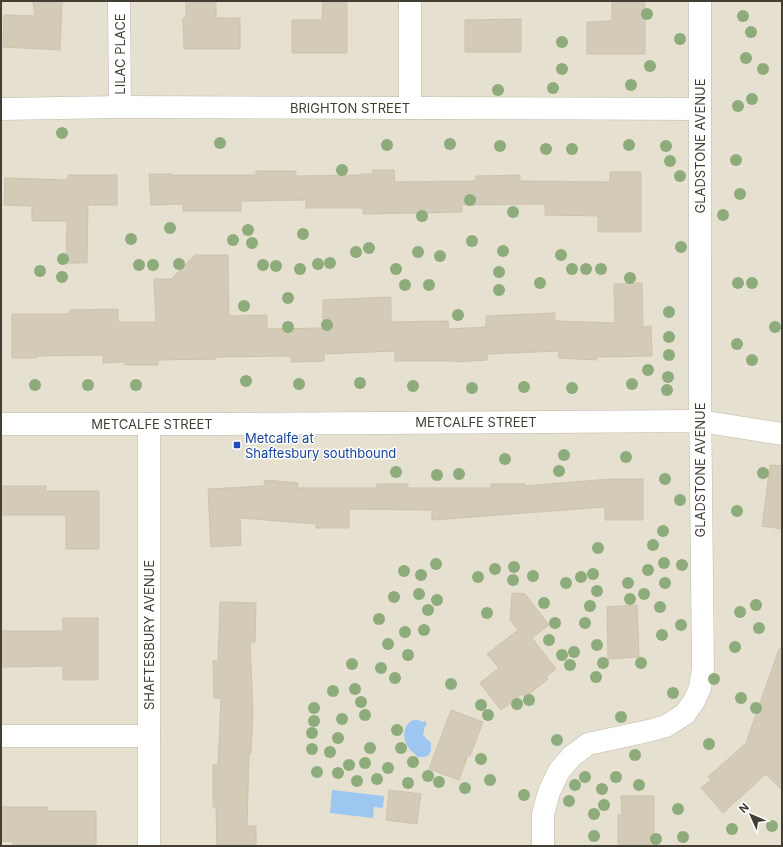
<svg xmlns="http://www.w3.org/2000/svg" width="783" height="847" font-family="Inter,sans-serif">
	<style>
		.residential { fill: #e5e0d0 }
		.water { fill: #9dc7f0 }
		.building { fill: #d3cab8; stroke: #cdc3ab }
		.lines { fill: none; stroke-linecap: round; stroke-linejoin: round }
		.minor-casing { stroke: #bfb9a8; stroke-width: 23 }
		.minor { stroke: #fff; stroke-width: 22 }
		.tree { fill: #8eab7b }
		.transit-dot { fill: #1a4fb4; stroke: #fff; stroke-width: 1.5 }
		.labels { text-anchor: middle; stroke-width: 3; stroke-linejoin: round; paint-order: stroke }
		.street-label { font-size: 13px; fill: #433e33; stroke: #fff }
		.transit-label { font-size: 13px; fill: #164399; stroke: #fff; text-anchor: start }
	</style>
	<rect width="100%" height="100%" fill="#f1eee2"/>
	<rect class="residential" x="1" y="1" width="781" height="845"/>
	<g class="water">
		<path d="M414,720H418L422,722L425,721L427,725L425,726L423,735L431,743V750L429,755L425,757H418C415,754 411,751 409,748C402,739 402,724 414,720Z"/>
		<path d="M332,790L384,796L383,808L374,807L373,818L330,813Z"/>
	</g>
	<g class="building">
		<path d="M33,1H62L60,50L3,47L4,15L35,16Z"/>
		<path d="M186,1H216V18H240V49H184L183,18H186Z"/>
		<path d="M323,1H347V53H292V20H322Z"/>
		<path d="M612,1H645V54H587V22L612,21Z"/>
		<path d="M521,19V52H465V20Z"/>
		<path d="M373,170H394L395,182L476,181V176L520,175V181L610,182V172H641V232H598V216L545,215V204L462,205V212L363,214V208H306V200L241,201V211H183V204L151,205L149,174H172V175H256V171H296V176L362,175V174H373Z"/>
		<path d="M68,175H117V205H88L87,263H66L67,221H32V206L4,205L5,178L68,180Z"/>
		<path d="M195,255H228L229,316L267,315V329L323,328V300L391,297V322L448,321L449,329L486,327V316L555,313V321L615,323L614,284L642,283L643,327L651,326L652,356L596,357V360L559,358V351L487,354V360L455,362V361H395V351L324,354V361L291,362V356L216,357V359L158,360V365H125V362L103,363V355L36,356V358H12V314H70L69,310L118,309V322H156L154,279H171Z"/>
		<path d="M770,465L782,466V529L762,526Z"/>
		<path d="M610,479H643V520H605V507L432,520V510L349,509V528H316V524L240,518L241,545L211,547L208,489L264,486L265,480L298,483L297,488H377V484H408V488H491V484H525V486Z"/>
		<path d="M1,486H46V491H99V549H66V515H1Z"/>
		<path d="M512,593L525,594L549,625L532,638L556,669L546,677L548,679L525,697L522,694L501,710L480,683L499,668L487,654L518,630L510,620Z"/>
		<path d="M220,602L256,603L255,642H250L253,713L251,753H249L247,826H256V846H217L216,807H213V765H218L221,698H214L213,661H218Z"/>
		<path d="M637,605L639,657L608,659L607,607Z"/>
		<path d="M63,618H98V680H63V666L1,667V631H63Z"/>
		<path d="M779,649H782V790L766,774L723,813L701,788L711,780L708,777L746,743Z"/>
		<path d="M451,710L483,722L470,756L468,755L459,780L429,769Z"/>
		<path d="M389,790L421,794L417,824L386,820Z"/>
		<path d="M621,796H654V846H618V815H622Z"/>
		<path d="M1,807H47V811H96V846H13V842L1,841Z"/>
	</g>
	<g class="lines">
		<defs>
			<g id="minor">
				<path d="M119,1L120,107"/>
				<path d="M410,108V1"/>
				<path d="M1,109L120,107L700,109"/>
				<path d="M1,424H222L700,421L782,434"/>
				<path d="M149,424V846"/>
				<path d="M1,736H149"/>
				<path d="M543,846V814L549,792L559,771L572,756L588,744L648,731L666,726L685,714L694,701L700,688L703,668L700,396V1"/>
			</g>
		</defs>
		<use href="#minor" class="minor-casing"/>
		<use href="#minor" class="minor"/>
	</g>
	<g class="tree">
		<circle cx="647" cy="14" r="6"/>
		<circle cx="743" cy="16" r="6"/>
		<circle cx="751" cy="32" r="6"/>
		<circle cx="680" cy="39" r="6"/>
		<circle cx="562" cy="42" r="6"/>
		<circle cx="746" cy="58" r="6"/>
		<circle cx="650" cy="66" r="6"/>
		<circle cx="562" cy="69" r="6"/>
		<circle cx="763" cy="69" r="6"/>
		<circle cx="631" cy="85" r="6"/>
		<circle cx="553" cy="88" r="6"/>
		<circle cx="498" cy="90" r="6"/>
		<circle cx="752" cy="99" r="6"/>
		<circle cx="738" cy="106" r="6"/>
		<circle cx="62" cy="133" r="6"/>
		<circle cx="220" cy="143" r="6"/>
		<circle cx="450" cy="144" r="6"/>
		<circle cx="387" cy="145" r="6"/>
		<circle cx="629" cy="145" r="6"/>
		<circle cx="500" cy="146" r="6"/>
		<circle cx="666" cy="146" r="6"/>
		<circle cx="546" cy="149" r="6"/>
		<circle cx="572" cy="149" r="6"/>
		<circle cx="736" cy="160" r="6"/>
		<circle cx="670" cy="161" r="6"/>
		<circle cx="342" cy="170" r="6"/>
		<circle cx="680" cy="176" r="6"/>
		<circle cx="740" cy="194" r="6"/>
		<circle cx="470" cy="200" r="6"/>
		<circle cx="513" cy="212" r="6"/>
		<circle cx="723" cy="215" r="6"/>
		<circle cx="422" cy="216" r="6"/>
		<circle cx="170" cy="228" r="6"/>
		<circle cx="248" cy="230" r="6"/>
		<circle cx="303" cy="234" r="6"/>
		<circle cx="131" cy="239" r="6"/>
		<circle cx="233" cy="240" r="6"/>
		<circle cx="472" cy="241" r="6"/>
		<circle cx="252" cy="243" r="6"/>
		<circle cx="681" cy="247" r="6"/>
		<circle cx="369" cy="248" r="6"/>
		<circle cx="503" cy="251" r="6"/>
		<circle cx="356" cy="252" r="6"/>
		<circle cx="418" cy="252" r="6"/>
		<circle cx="561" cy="255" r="6"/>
		<circle cx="440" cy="256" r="6"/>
		<circle cx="63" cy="259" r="6"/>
		<circle cx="330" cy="263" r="6"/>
		<circle cx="179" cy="264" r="6"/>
		<circle cx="318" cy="264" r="6"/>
		<circle cx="139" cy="265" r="6"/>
		<circle cx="153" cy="265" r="6"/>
		<circle cx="263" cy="265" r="6"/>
		<circle cx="276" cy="266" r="6"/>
		<circle cx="300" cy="269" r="6"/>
		<circle cx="396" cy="269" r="6"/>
		<circle cx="572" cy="269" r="6"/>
		<circle cx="586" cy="269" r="6"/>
		<circle cx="601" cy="269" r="6"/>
		<circle cx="40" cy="271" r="6"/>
		<circle cx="499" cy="272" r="6"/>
		<circle cx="62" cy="277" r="6"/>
		<circle cx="630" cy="278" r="6"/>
		<circle cx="540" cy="283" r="6"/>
		<circle cx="738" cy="283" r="6"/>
		<circle cx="752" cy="283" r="6"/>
		<circle cx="405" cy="285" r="6"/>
		<circle cx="429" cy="285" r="6"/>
		<circle cx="499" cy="290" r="6"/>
		<circle cx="288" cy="298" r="6"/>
		<circle cx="244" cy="306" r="6"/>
		<circle cx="669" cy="312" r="6"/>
		<circle cx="458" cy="315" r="6"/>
		<circle cx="327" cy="325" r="6"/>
		<circle cx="288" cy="327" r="6"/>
		<circle cx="775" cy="327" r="6"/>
		<circle cx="669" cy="337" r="6"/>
		<circle cx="737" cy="344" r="6"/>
		<circle cx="669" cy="355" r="6"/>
		<circle cx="752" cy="360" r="6"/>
		<circle cx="648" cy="370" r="6"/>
		<circle cx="668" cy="377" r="6"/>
		<circle cx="246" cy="381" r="6"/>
		<circle cx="360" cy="383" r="6"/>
		<circle cx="299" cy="384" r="6"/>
		<circle cx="632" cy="384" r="6"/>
		<circle cx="35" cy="385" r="6"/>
		<circle cx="88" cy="385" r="6"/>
		<circle cx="136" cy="385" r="6"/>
		<circle cx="413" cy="386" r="6"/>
		<circle cx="524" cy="387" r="6"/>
		<circle cx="472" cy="388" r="6"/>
		<circle cx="572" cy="388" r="6"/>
		<circle cx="667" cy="390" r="6"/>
		<circle cx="564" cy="455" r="6"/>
		<circle cx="626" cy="457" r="6"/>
		<circle cx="505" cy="459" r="6"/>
		<circle cx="559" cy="471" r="6"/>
		<circle cx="396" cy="472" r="6"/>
		<circle cx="763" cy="473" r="6"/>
		<circle cx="459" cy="474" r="6"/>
		<circle cx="437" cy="475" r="6"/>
		<circle cx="665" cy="479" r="6"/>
		<circle cx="680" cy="500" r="6"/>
		<circle cx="737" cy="511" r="6"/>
		<circle cx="663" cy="531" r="6"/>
		<circle cx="653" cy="545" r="6"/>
		<circle cx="598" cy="548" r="6"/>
		<circle cx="664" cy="563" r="6"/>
		<circle cx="436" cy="564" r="6"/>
		<circle cx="682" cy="565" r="6"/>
		<circle cx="514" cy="567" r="6"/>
		<circle cx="495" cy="569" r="6"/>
		<circle cx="648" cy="570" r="6"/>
		<circle cx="404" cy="571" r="6"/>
		<circle cx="593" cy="574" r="6"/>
		<circle cx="421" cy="575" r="6"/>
		<circle cx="533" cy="576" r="6"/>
		<circle cx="478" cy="577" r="6"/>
		<circle cx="581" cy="577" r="6"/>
		<circle cx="513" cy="580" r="6"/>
		<circle cx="566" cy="583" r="6"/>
		<circle cx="628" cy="583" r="6"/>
		<circle cx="665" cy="583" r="6"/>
		<circle cx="597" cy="591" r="6"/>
		<circle cx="419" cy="594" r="6"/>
		<circle cx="644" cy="594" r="6"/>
		<circle cx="394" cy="597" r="6"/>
		<circle cx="630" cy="599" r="6"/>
		<circle cx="437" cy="600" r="6"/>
		<circle cx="544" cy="603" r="6"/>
		<circle cx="756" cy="605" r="6"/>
		<circle cx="590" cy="606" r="6"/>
		<circle cx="660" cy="607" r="6"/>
		<circle cx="428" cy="610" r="6"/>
		<circle cx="740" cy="612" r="6"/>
		<circle cx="487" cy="613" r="6"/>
		<circle cx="379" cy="619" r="6"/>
		<circle cx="555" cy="623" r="6"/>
		<circle cx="585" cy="623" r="6"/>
		<circle cx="681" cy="625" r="6"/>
		<circle cx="759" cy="628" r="6"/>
		<circle cx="424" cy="630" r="6"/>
		<circle cx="405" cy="632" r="6"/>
		<circle cx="662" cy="635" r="6"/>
		<circle cx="549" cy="640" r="6"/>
		<circle cx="388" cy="644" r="6"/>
		<circle cx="597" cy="645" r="6"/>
		<circle cx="735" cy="647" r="6"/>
		<circle cx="574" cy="652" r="6"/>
		<circle cx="408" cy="655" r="6"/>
		<circle cx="562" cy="655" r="6"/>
		<circle cx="603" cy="663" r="6"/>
		<circle cx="641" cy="663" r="6"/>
		<circle cx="352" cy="664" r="6"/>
		<circle cx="570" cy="665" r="6"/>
		<circle cx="381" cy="668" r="6"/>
		<circle cx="596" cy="677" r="6"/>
		<circle cx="395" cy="678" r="6"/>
		<circle cx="714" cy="679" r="6"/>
		<circle cx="451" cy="684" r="6"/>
		<circle cx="355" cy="689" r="6"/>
		<circle cx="333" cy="691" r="6"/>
		<circle cx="673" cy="693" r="6"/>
		<circle cx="741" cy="698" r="6"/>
		<circle cx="529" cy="700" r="6"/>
		<circle cx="361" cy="702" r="6"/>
		<circle cx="517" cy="704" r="6"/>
		<circle cx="481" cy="705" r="6"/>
		<circle cx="314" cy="708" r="6"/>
		<circle cx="756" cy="708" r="6"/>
		<circle cx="365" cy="715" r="6"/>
		<circle cx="488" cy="715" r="6"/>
		<circle cx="621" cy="717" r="6"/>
		<circle cx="342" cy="719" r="6"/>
		<circle cx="314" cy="721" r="6"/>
		<circle cx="397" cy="730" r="6"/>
		<circle cx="312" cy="733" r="6"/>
		<circle cx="338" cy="738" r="6"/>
		<circle cx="557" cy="740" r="6"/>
		<circle cx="709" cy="744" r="6"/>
		<circle cx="370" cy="748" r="6"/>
		<circle cx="401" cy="748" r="6"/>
		<circle cx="312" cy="749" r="6"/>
		<circle cx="330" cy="752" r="6"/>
		<circle cx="635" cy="755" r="6"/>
		<circle cx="481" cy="759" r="6"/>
		<circle cx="413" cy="762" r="6"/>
		<circle cx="365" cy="763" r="6"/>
		<circle cx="349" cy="765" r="6"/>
		<circle cx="388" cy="768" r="6"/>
		<circle cx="317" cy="772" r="6"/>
		<circle cx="338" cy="773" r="6"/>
		<circle cx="428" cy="776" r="6"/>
		<circle cx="585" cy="777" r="6"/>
		<circle cx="616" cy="777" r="6"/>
		<circle cx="377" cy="779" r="6"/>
		<circle cx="490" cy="780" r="6"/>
		<circle cx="357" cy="781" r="6"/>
		<circle cx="439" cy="782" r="6"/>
		<circle cx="408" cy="783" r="6"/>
		<circle cx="575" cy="785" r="6"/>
		<circle cx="639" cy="785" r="6"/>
		<circle cx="465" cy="788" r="6"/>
		<circle cx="602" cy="789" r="6"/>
		<circle cx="524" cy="795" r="6"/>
		<circle cx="569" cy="801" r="6"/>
		<circle cx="604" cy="805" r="6"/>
		<circle cx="678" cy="809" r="6"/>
		<circle cx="594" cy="814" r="6"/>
		<circle cx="772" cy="826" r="6"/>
		<circle cx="732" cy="829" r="6"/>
		<circle cx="594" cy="836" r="6"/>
		<circle cx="683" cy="837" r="6"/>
		<circle cx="656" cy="839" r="6"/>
	</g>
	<rect class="transit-dot" x="233" y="441" width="8" height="8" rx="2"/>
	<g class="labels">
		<g class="street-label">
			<text transform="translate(120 54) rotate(-90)" y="5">LILAC PLACE</text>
			<text x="350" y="113">BRIGHTON STREET</text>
			<text transform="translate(700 146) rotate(-90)" y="5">GLADSTONE AVENUE</text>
			<text x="476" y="427">METCALFE STREET</text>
			<text x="152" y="429">METCALFE STREET</text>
			<text transform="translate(700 470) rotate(-90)" y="5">GLADSTONE AVENUE</text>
			<text transform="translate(149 635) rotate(-90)" y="5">SHAFTESBURY AVENUE</text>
		</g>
		<g class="transit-label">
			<text x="245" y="443">Metcalfe at<tspan x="245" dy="15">Shaftesbury southbound</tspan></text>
		</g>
	</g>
	<rect width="783" height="847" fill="none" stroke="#433e33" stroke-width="4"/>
	<g transform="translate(751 815) rotate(315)" stroke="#ffffff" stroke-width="3" paint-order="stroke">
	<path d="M0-3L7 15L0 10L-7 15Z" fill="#433e33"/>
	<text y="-6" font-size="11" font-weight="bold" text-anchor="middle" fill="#433e33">N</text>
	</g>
</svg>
